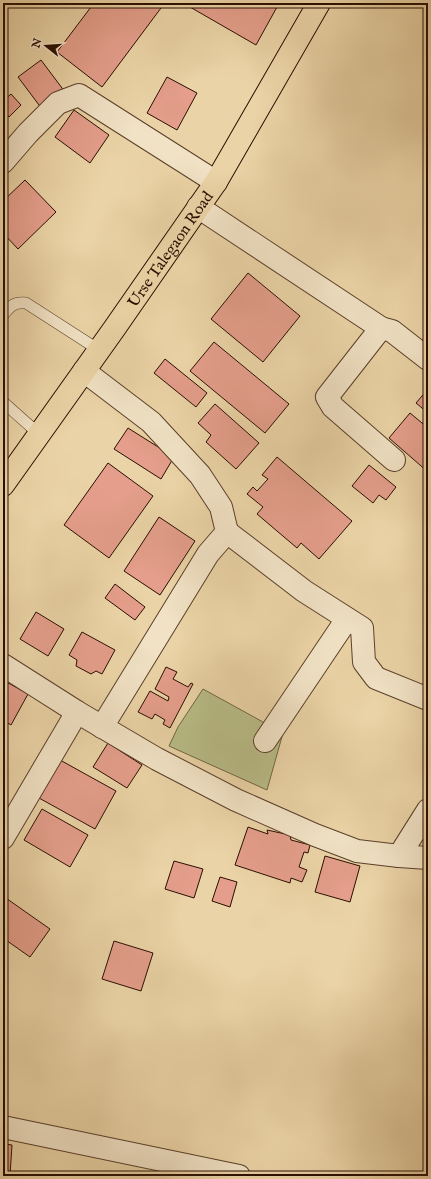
<svg xmlns="http://www.w3.org/2000/svg" width="431" height="1179" font-family="'IM FELL English',serif">
	<style>
		.green { fill: #b8bc86; stroke: #716543 }
		.building { fill: #e49e8b; stroke: #2a0e00 }
		.lines { fill: none; stroke-linecap: round; stroke-linejoin: round }
		.lane-casing { stroke: #5a3f2a; stroke-width: 12 }
		.street-casing { stroke: #5a3f2a; stroke-width: 24 }
		.highway-casing { stroke: #2a0e00; stroke-width: 24 }
		.lane { stroke: #f1e2c5; stroke-width: 11 }
		.street { stroke: #f1e2c5; stroke-width: 22 }
		.highway { stroke: #ead3a6; stroke-width: 22 }
		.labels { text-anchor: middle; stroke-width: 3.5; stroke-linejoin: round; paint-order: stroke }
		.street-label { font-size: 16px; fill: #2a0e00; stroke: #f1e2c5 }
	</style>
	<rect width="100%" height="100%" fill="#ead3a6"/>
	<filter id="stains"><feTurbulence type="fractalNoise" baseFrequency=".005" numOctaves="4"/><feColorMatrix values="0 0 0 0 .2 0 0 0 0 .09 0 0 0 0 .02 0 0 0 .5 -.17"/></filter>
	<radialGradient id="worn" r=".72"><stop offset=".6" stop-color="#630" stop-opacity="0"/><stop offset="1" stop-color="#630" stop-opacity=".3"/></radialGradient>
	<path class="green" d="M203,689L283,733L267,790L169,746L178,727Z"/>
	<g class="building">
		<path d="M94,3H154L161,8L102,87L57,52Z"/>
		<path d="M192,3H269L277,7L256,45L190,7Z"/>
		<path d="M41,60L65,92L42,109L18,77Z"/>
		<path d="M167,77L197,93L177,130L147,113Z"/>
		<path d="M11,94L21,105L9,117L3,110V101Z"/>
		<path d="M74,110L109,135L90,163L55,137Z"/>
		<path d="M25,180L56,212L18,249L3,233V201Z"/>
		<path d="M248,273L300,316L263,362L211,319Z"/>
		<path d="M214,342L289,404L265,433L190,371Z"/>
		<path d="M165,359L207,393L196,407L154,373Z"/>
		<path d="M428,389V413L416,403Z"/>
		<path d="M215,404L259,443L236,469L206,442L211,435L198,423Z"/>
		<path d="M410,413L428,428V472L389,438Z"/>
		<path d="M128,428L174,457L161,479L114,449Z"/>
		<path d="M277,457L352,521L319,559L301,543L297,548L257,514L263,507L247,494L253,487L257,491L268,479L262,475Z"/>
		<path d="M108,463L153,496L109,558L64,525Z"/>
		<path d="M369,465L396,487L386,500L379,495L373,503L352,486Z"/>
		<path d="M159,517L195,541L160,595L124,571Z"/>
		<path d="M115,584L145,607L135,620L105,598Z"/>
		<path d="M36,612L64,629L48,656L20,639Z"/>
		<path d="M82,632L115,650L102,674L96,671L91,674L76,666L77,660L69,655Z"/>
		<path d="M166,667L177,672L173,679L188,687L191,683L193,684L170,728L163,724L165,720L155,714L152,719L138,712L150,691L168,701L169,697L155,689Z"/>
		<path d="M3,680L28,694L11,725L3,720Z"/>
		<path d="M108,743L142,765L127,788L93,767Z"/>
		<path d="M60,760L116,791L95,829L39,798Z"/>
		<path d="M42,809L88,835L70,867L24,840Z"/>
		<path d="M248,827L268,834L267,830L290,835L291,840L310,845L308,853L304,852L299,867L307,870L302,882L291,878L290,883L235,865Z"/>
		<path d="M325,856L360,866L350,902L315,892Z"/>
		<path d="M174,861L203,869L194,898L165,889Z"/>
		<path d="M220,877L237,882L230,907L212,901Z"/>
		<path d="M3,896L50,929L30,957L3,938Z"/>
		<path d="M114,941L153,953L141,991L102,979Z"/>
		<path d="M3,1144L12,1145L10,1175L3,1174Z"/>
	</g>
	<g class="lines">
		<defs>
			<g id="lane">
				<path d="M3,315C10,306 14,302 26,303L99,350"/>
				<path d="M3,402L39,434"/>
			</g>
			<g id="street">
				<path d="M3,162L28,133L58,103L79,95L216,182"/>
				<path d="M198,207L381,328L392,331L428,359"/>
				<path d="M381,328L327,397L333,407L394,460"/>
				<path d="M84,371L151,422L200,475L221,507L227,532L208,554L102,727"/>
				<path d="M227,532L304,591L362,628L364,662L376,678L428,699"/>
				<path d="M3,665L77,712L157,759L236,800L315,835L357,851L399,856L428,858"/>
				<path d="M265,741L347,619"/>
				<path d="M3,838L77,712"/>
				<path d="M399,856L428,810"/>
				<path d="M3,1127L239,1176"/>
			</g>
			<g id="highway">
				<path id="s1" d="M3,485L114,329L216,182L319,3"/>
			</g>
		</defs>
		<use href="#lane" class="lane-casing"/>
		<use href="#street" class="street-casing"/>
		<use href="#highway" class="highway-casing"/>
		<use href="#lane" class="lane"/>
		<use href="#street" class="street"/>
		<use href="#highway" class="highway"/>
	</g>
	<g class="labels">
		<g class="street-label">
			<text dy="6" stroke="none"><textPath href="#s1" startOffset="289">Urse Talegaon Road</textPath></text>
		</g>
	</g>
	<rect width="431" height="1179" fill="none" stroke="#ead3a6" stroke-width="16"/>
	<rect x="4" y="4" width="423" height="1171" fill="none" stroke="#2a0e00" stroke-width="2"/>
	<rect x="8" y="8" width="415" height="1163" fill="none" stroke="#2a0e00"/>
	<g transform="translate(46 46) rotate(287)" stroke="#f1e2c5" stroke-width="3" paint-order="stroke">
	<path d="M0-3L7 15L0 10L-7 15Z" fill="#2a0e00"/>
	<text y="-6" font-size="11" font-weight="bold" text-anchor="middle" fill="#2a0e00">N</text>
	</g>
	<rect width="100%" height="100%" filter="url(#stains)"/>
	<rect width="100%" height="100%" fill="url(#worn)"/>
</svg>
